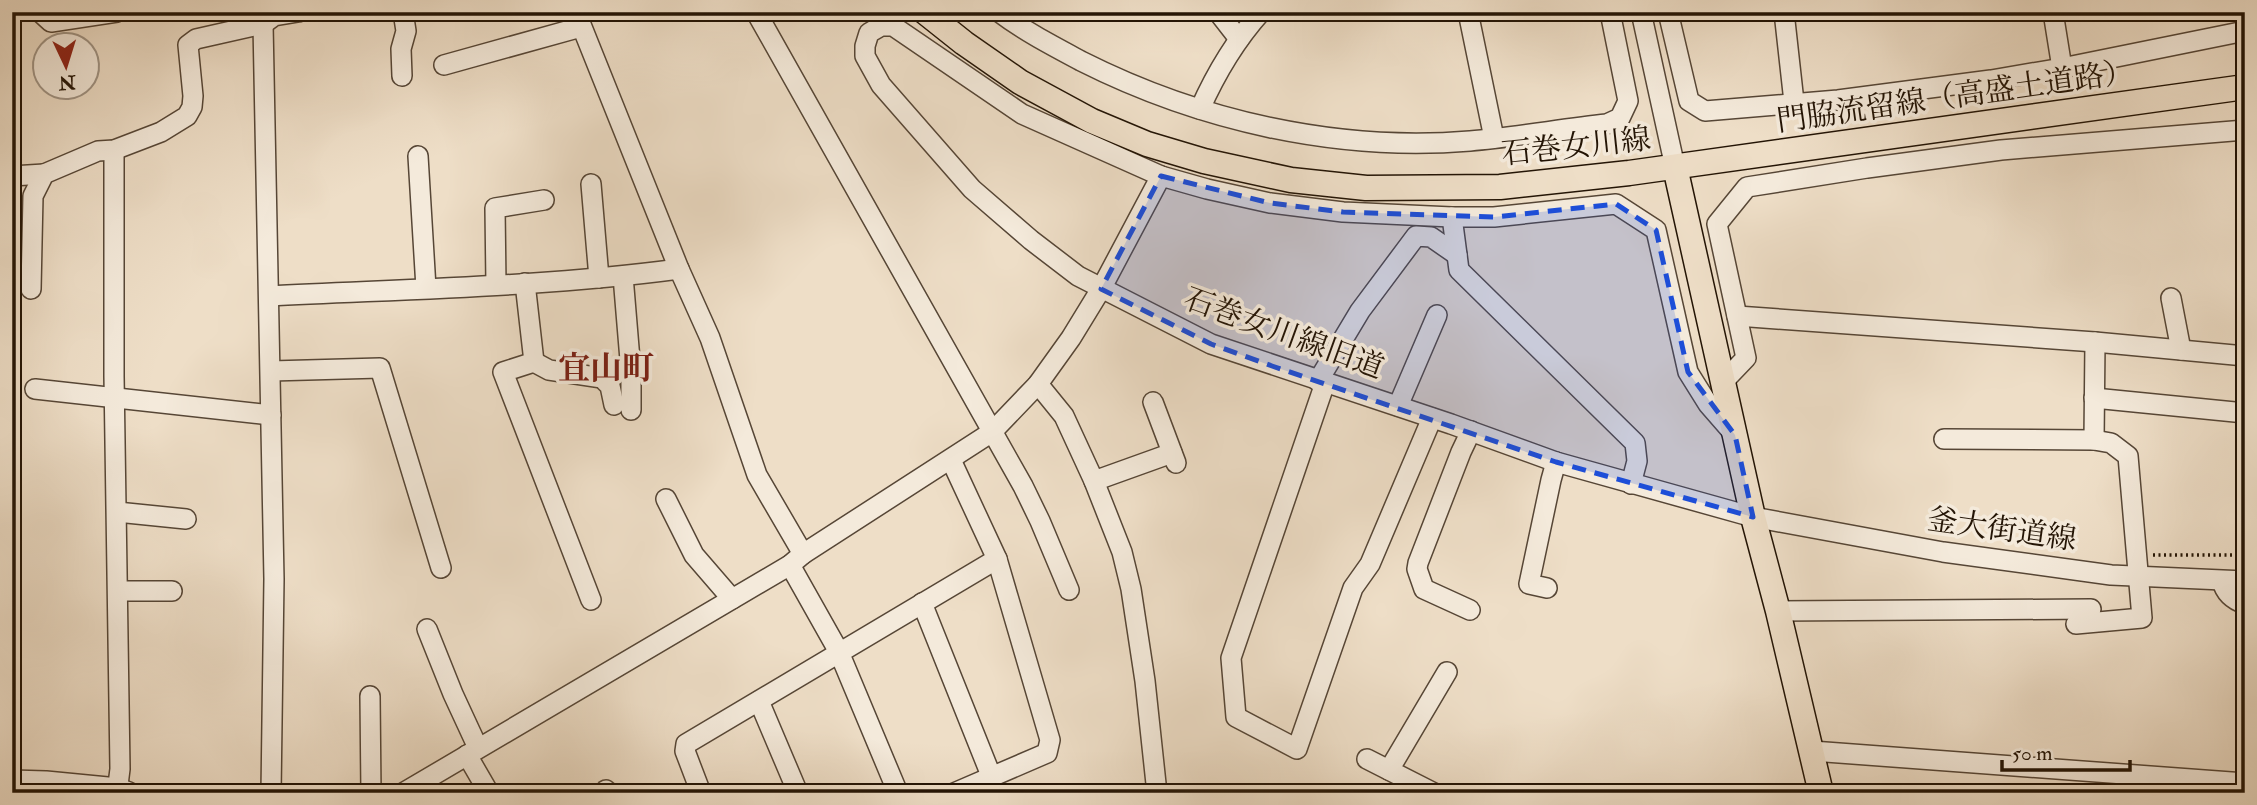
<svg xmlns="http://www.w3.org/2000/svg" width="2257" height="805" font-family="'IM FELL Double Pica','Noto Serif JP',serif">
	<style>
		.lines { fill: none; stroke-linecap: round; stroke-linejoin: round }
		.minor-casing { stroke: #564636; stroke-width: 22 }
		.major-casing { stroke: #231405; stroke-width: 27 }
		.path { stroke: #231405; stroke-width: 3.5; stroke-dasharray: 2 3.5; stroke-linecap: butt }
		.minor { stroke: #f4eadb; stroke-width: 19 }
		.major { stroke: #eedec7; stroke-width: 24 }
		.marked { fill: #1d4ed8; fill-opacity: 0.2; stroke: #1d4ed8; stroke-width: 5; stroke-dasharray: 14 9; stroke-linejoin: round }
		.labels { text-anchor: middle; stroke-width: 7; stroke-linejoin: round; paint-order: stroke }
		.street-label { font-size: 30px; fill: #231405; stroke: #f4eadb }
		.neighbourhood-label { font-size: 32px; font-weight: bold; fill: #7a1f14; stroke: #f4eadb }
	</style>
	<rect width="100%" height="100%" fill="#eedec7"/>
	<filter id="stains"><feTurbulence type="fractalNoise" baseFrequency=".00286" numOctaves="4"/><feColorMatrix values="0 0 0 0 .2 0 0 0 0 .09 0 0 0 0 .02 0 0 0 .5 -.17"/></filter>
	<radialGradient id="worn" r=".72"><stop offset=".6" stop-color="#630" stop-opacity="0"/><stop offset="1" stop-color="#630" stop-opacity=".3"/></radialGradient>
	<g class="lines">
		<defs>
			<g id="minor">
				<path d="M40,12L51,22L117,12"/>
				<path d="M576,12L679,269L710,338L757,475L803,554"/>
				<path d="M756,12L1023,486L1040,521L1069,590"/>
				<path d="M999,12C1024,31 1053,46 1081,61C1200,121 1337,152 1470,141C1516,137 1561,129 1607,124L1620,118L1628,101L1610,12"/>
				<path d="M1218,12L1239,39"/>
				<path d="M1468,12L1494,138"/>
				<path d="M1641,12L1675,167"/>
				<path d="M1668,12L1689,101L1705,111L1838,100L1991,80L2062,68L2245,31"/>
				<path d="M1784,12L1794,102"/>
				<path d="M2053,12L2062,68"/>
				<path d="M263,24L274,579L271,793"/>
				<path d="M444,65L581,27"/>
				<path d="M402,76L401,49L406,31L403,12"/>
				<path d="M1200,109C1216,73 1235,41 1261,12"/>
				<path d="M114,150V376L120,769L117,793"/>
				<path d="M418,156L426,288"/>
				<path d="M12,176L44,174"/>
				<path d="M591,184L599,278"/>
				<path d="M1452,217L1459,270L1635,443L1637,461L1631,484"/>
				<path d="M623,276L631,372V410"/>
				<path d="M525,283L534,362L503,372L591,600"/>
				<path d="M496,285L495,208L544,200"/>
				<path d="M31,289L33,196L44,174L98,151L114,150L161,132L187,116L192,107L193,96L188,45L196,39L263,24L274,16L298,12"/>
				<path d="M269,296C406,289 544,287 679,269"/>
				<path d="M2171,298L2181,350"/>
				<path d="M1737,316L2095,342L2245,356"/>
				<path d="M534,362L549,370L602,378L610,386L614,405"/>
				<path d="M271,371L380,368L441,568"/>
				<path d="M1318,381L1360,311L1416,236L1431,237L1457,255"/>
				<path d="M1723,382L1746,358L1717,224L1747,187L1867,168L2001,150L2245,130"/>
				<path d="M1325,383L1231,658L1236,717L1297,749L1353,588L1370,564L1432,418"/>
				<path d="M1038,384L1064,416L1094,481L1122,552L1131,589L1145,681L1157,793"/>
				<path d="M35,389L271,415"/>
				<path d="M2094,398L2245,413"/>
				<path d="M1153,402L1176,463"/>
				<path d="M1398,406L1437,315"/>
				<path d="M1735,435L1708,404L1688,372L1656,230L1616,204L1494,217H1452L1343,212L1270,203L1207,189L1161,176L1022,114L893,26H881L869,33L865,46V56L881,85L972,189L1031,240L1078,276L1211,344L1451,424L1556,462L1753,517L1943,552L2111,575L2245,581"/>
				<path d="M1944,439L2094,440L2111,443L2128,456L2142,618L2076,624"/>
				<path d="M2094,440L2095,342"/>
				<path d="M951,460L997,559L1050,740L1047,753L954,793"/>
				<path d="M1094,481L1172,453"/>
				<path d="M666,499L694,555L732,599"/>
				<path d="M117,512L186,519"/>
				<path d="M790,565L839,652L898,793"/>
				<path d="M2222,581C2225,593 2233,600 2245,604"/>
				<path d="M1547,588L1529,584L1551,480L1556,462"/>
				<path d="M119,591H172"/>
				<path d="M922,603L992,778"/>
				<path d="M1470,610L1424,589L1417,569L1418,563L1461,452L1471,431"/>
				<path d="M1778,611L2091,609"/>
				<path d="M427,629L453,694L478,748"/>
				<path d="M370,696L371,793"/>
				<path d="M759,701L798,793"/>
				<path d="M1812,751L2245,783"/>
				<path d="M467,755L489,793"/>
				<path d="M1367,759L1434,793"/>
				<path d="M1389,770L1447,672"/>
				<path d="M12,780L46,781L118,788L129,792"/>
				<path d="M606,790L607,793"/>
				<path d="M403,793L790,565L803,554L992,432L1038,384L1071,338L1101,289L1161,176"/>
				<path d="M701,793L685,751L686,744L997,559"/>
			</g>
			<g id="major">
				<path d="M925,12L964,43L1020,82L1092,121L1147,144L1204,161L1291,180L1366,188L1500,187L1629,173L2245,87"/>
				<path d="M1675,167L1753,517L1778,611L1821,793"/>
			</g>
		</defs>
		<use href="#minor" class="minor-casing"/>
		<use href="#major" class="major-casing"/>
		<path class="path" d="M2153,555H2245"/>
		<use href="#minor" class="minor"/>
		<use href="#major" class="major"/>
	</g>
	<path class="marked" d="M1161,176L1270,203L1343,212L1494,217L1616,204L1656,230L1688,372L1735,435L1753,517L1556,462L1272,366L1211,344L1101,289Z"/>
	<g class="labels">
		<g class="street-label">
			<text transform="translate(1955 96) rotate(-8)" y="10">門脇流留線（高盛土道路）</text>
			<text transform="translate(1576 146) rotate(-6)" y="10">石巻女川線</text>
			<text transform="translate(1284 333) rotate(20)" y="10">石巻女川線旧道</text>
			<text transform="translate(2002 529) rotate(8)" y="10">釜大街道線</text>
		</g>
		<g class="neighbourhood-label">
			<text x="606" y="379">宜山町</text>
		</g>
	</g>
	<rect width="2257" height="805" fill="none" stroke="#eedec7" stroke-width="42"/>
	<rect x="14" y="14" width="2229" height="777" fill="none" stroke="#231405" stroke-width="3.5"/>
	<rect x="21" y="21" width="2215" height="763" fill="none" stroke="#231405" stroke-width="2"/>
	<g transform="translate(66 66) rotate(176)"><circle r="33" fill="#f4eadb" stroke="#a09485" stroke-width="2"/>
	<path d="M0-5L12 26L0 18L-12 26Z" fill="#8f2418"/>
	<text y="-10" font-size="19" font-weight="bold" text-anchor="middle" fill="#231405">N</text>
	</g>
	<path d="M2002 760v10h128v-10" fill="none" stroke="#231405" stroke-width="3.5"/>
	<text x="2012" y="760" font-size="21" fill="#231405" stroke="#f4eadb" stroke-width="5" paint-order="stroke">50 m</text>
	<rect width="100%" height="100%" filter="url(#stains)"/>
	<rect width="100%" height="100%" fill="url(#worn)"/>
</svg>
